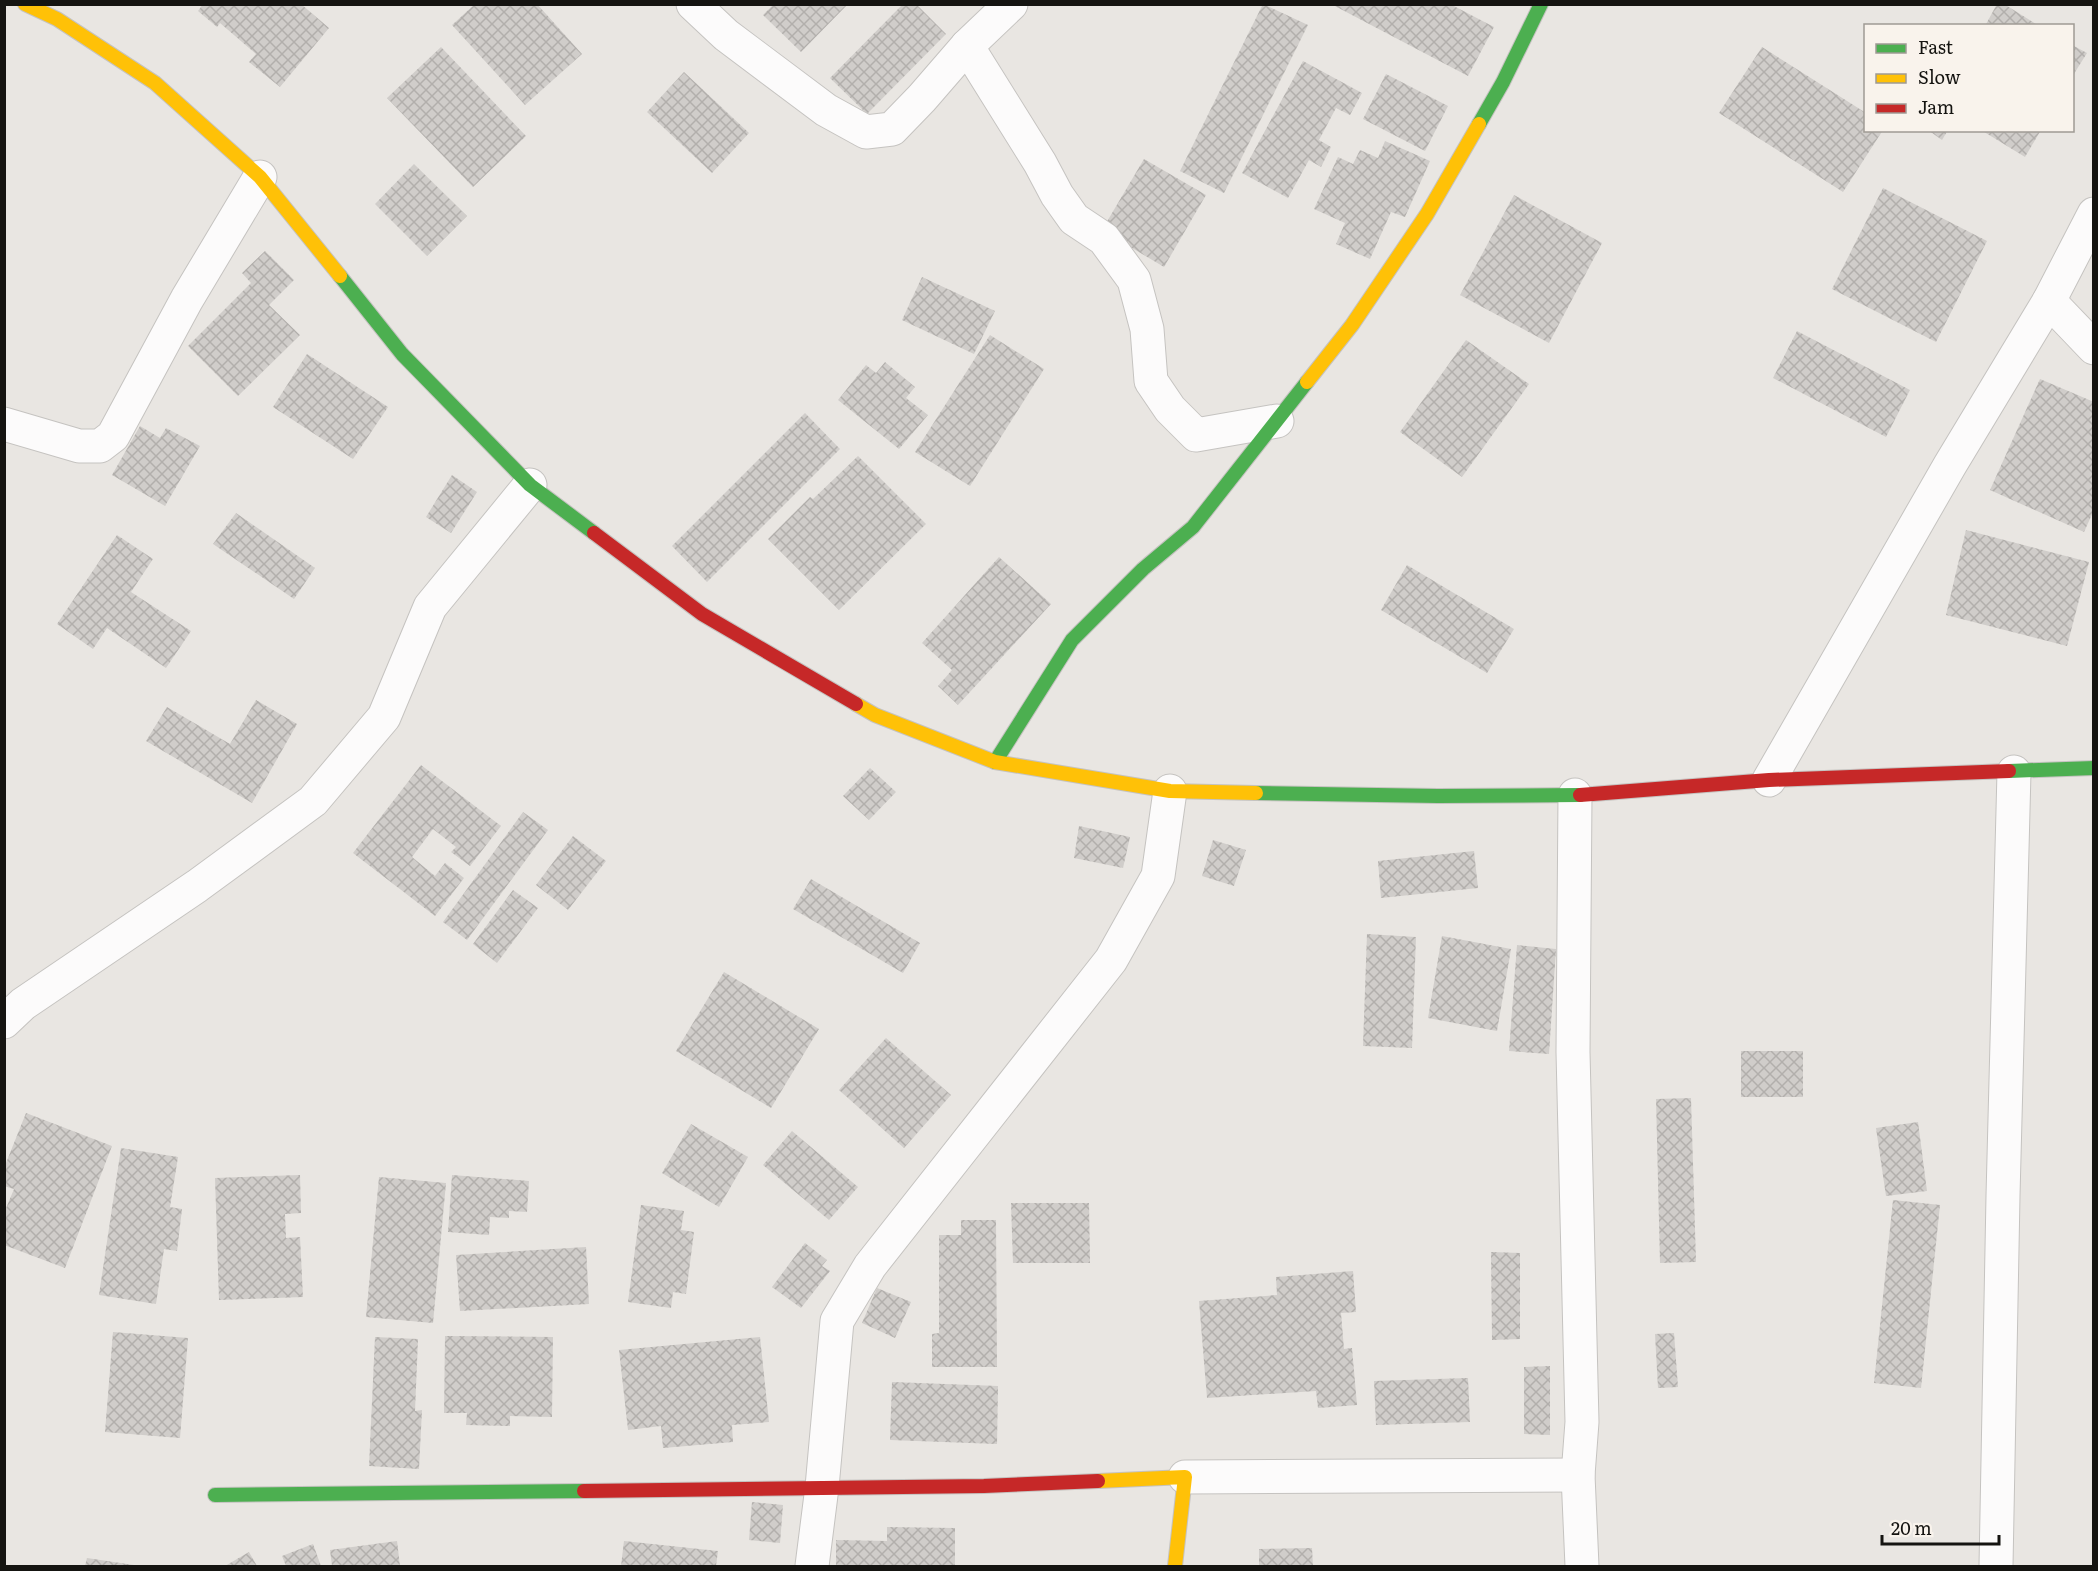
<svg xmlns="http://www.w3.org/2000/svg" width="2098" height="1571" font-family="Literata,serif">
	<style>
		.building { fill: url(#building-cross-hatch) }
		.lines { fill: none; stroke-linecap: round; stroke-linejoin: round }
		.street-casing { stroke: #c5c3c0; stroke-width: 35 }
		.fast-casing { stroke: #c5c3c0; stroke-width: 16 }
		.slow-casing { stroke: #c5c3c0; stroke-width: 16 }
		.jam-casing { stroke: #c5c3c0; stroke-width: 16 }
		.street { stroke: #fcfbfb; stroke-width: 33 }
		.fast { stroke: #4caf50; stroke-width: 14 }
		.slow { stroke: #ffc107; stroke-width: 14 }
		.jam { stroke: #c62828; stroke-width: 14 }
	</style>
	<defs>
		<pattern id="building-cross-hatch" width="8" height="8" patternUnits="userSpaceOnUse" patternTransform="scale(1.5)"><rect width="8" height="8" fill="#d0cdca"/><path d="M0 0l8 8M0 8l8-8" fill="none" stroke="#b2afac"/></pattern>
	</defs>
	<rect width="100%" height="100%" fill="#e9e6e2"/>
	<g class="building">
		<path d="M203,4H301L329,28L280,87L249,62L256,54L220,23L217,27L198,11Z"/>
		<path d="M475,4H537L582,54L525,105L452,25Z"/>
		<path d="M774,4H848L801,52L763,15Z"/>
		<path d="M903,4H916L946,34L867,114L830,78Z"/>
		<path d="M1263,4L1308,25L1224,193L1180,171Z"/>
		<path d="M1331,4H1450L1494,27L1468,76Z"/>
		<path d="M1997,4H2004L2039,26H1985Z"/>
		<path d="M2072,45L2087,53L2072,77Z"/>
		<path d="M441,47L526,136L473,187L387,98Z"/>
		<path d="M1762,47L1866,113V130H1883L1843,192L1719,113Z"/>
		<path d="M1303,61L1362,93L1350,115L1336,108L1319,140L1331,147L1321,167L1309,160L1288,198L1242,173Z"/>
		<path d="M684,72L749,133L712,173L647,112Z"/>
		<path d="M1386,74L1448,106L1425,151L1363,119Z"/>
		<path d="M1928,130H1948L1942,140Z"/>
		<path d="M1981,130H2041L2025,157Z"/>
		<path d="M1385,141L1430,161L1405,217L1391,212L1370,259L1336,244L1345,223L1314,209L1338,157L1353,164L1360,150L1378,158Z"/>
		<path d="M1144,159L1206,195L1164,267L1102,230Z"/>
		<path d="M414,164L467,216L427,256L375,204Z"/>
		<path d="M1883,188L1987,241L1936,342L1832,289Z"/>
		<path d="M1514,195L1602,243L1549,343L1460,295Z"/>
		<path d="M265,251L294,280L269,305L300,335L238,396L188,346L251,283L242,273Z"/>
		<path d="M922,277L995,311L974,354L902,320Z"/>
		<path d="M1797,331L1910,390L1886,437L1773,378Z"/>
		<path d="M990,335L1044,369L970,486L915,452Z"/>
		<path d="M1466,340L1529,384L1462,477L1400,432Z"/>
		<path d="M307,354L388,407L353,459L273,407Z"/>
		<path d="M885,362L915,387L906,398L928,415L899,449L838,400L866,365L876,373Z"/>
		<path d="M2040,379L2094,402V510L2084,532L1990,490Z"/>
		<path d="M805,413L840,449L707,582L672,546Z"/>
		<path d="M140,426L160,438L166,428L200,446L165,506L112,475Z"/>
		<path d="M858,456L926,524L839,610L768,539L810,497L813,499Z"/>
		<path d="M452,475L477,492L451,533L426,517Z"/>
		<path d="M236,513L315,568L294,599L213,544Z"/>
		<path d="M1966,530L2089,562L2067,646L1946,615Z"/>
		<path d="M117,535L153,559L131,592L191,631L166,668L107,628L93,649L57,624Z"/>
		<path d="M999,557L1051,604L958,705L938,686L952,670L922,643Z"/>
		<path d="M1407,565L1514,629L1487,673L1381,610Z"/>
		<path d="M256,700L297,724L252,803L146,741L167,707L230,744Z"/>
		<path d="M421,765L501,826L470,866L451,852L456,847L433,829L412,857L435,876L445,863L464,878L435,916L353,853Z"/>
		<path d="M870,768L896,792L869,820L843,796Z"/>
		<path d="M523,812L548,830L467,940L443,922Z"/>
		<path d="M1079,826L1130,837L1123,868L1074,858Z"/>
		<path d="M573,836L606,861L568,910L536,885Z"/>
		<path d="M1213,840L1246,850L1234,886L1202,876Z"/>
		<path d="M1474,851L1478,888L1381,898L1378,861Z"/>
		<path d="M811,879L920,943L903,973L793,909Z"/>
		<path d="M513,890L538,908L497,963L473,944Z"/>
		<path d="M1367,934L1416,937L1412,1048L1363,1046Z"/>
		<path d="M1442,936L1511,949L1497,1031L1428,1018Z"/>
		<path d="M1517,945L1556,949L1549,1054L1509,1051Z"/>
		<path d="M724,972L819,1029L771,1108L676,1051Z"/>
		<path d="M886,1038L951,1095L904,1148L839,1090Z"/>
		<rect x="1741" y="1051" width="62" height="46"/>
		<path d="M1691,1098L1696,1262L1660,1263L1656,1099Z"/>
		<path d="M26,1113L112,1146L65,1268L4,1245V1213L14,1189L4,1186V1168Z"/>
		<path d="M1918,1122L1927,1191L1886,1196L1876,1128Z"/>
		<path d="M691,1124L748,1157L719,1207L662,1173Z"/>
		<path d="M792,1131L858,1187L829,1220L763,1165Z"/>
		<path d="M121,1148L178,1157L170,1207L182,1209L177,1251L164,1249L156,1304L99,1295Z"/>
		<path d="M300,1175L301,1213L285,1214L286,1238L300,1237L303,1297L219,1300L215,1178Z"/>
		<path d="M452,1175L529,1181L527,1212L509,1211V1218L490,1217L489,1235L448,1232Z"/>
		<path d="M379,1177L446,1183L433,1323L366,1317Z"/>
		<path d="M1893,1200L1940,1205L1921,1388L1874,1383Z"/>
		<path d="M1011,1203H1089L1090,1263H1013Z"/>
		<path d="M641,1205L684,1211L681,1230L694,1232L686,1294L673,1292L671,1308L628,1302Z"/>
		<path d="M961,1220H996L997,1367H932V1334L939,1333V1235H961Z"/>
		<path d="M805,1243L827,1260L822,1266L830,1271L801,1308L772,1287Z"/>
		<path d="M586,1247L589,1304L460,1311L456,1255Z"/>
		<path d="M1491,1252L1520,1253V1339L1492,1340Z"/>
		<path d="M1353,1271L1356,1312L1341,1313L1344,1349L1352,1348L1357,1405L1318,1408L1316,1391L1207,1398L1199,1301L1277,1295L1276,1277Z"/>
		<path d="M877,1288L911,1302L895,1338L862,1323Z"/>
		<path d="M113,1332L188,1338L180,1438L105,1432Z"/>
		<path d="M1674,1333L1678,1387L1658,1388L1655,1334Z"/>
		<path d="M445,1336L553,1337L552,1417L510,1416V1426L466,1425L467,1413H444Z"/>
		<path d="M375,1337L418,1339L415,1411L422,1410L419,1469L369,1466Z"/>
		<path d="M760,1337L769,1422L732,1425L733,1442L663,1448L661,1426L628,1430L619,1350Z"/>
		<path d="M1550,1366V1435L1524,1434V1367Z"/>
		<path d="M1468,1378L1470,1422L1376,1425L1374,1381Z"/>
		<path d="M892,1382L998,1386L997,1444L890,1440Z"/>
		<path d="M752,1502L783,1505L780,1543L749,1540Z"/>
		<path d="M887,1527L955,1528V1566H836V1540L887,1541Z"/>
		<path d="M397,1541L400,1566H332L330,1550Z"/>
		<path d="M624,1541L718,1551L716,1566H621Z"/>
		<path d="M313,1544L321,1566H286L282,1556Z"/>
		<path d="M1312,1548L1313,1566H1259V1549Z"/>
		<path d="M249,1552L257,1566H225Z"/>
		<path d="M87,1558L134,1565L133,1566H85Z"/>
	</g>
	<g class="lines">
		<defs>
			<g id="street">
				<path d="M693,4L726,35L826,110L866,132L892,129L922,98L967,46L1011,4"/>
				<path d="M967,46L1040,163L1057,195L1074,219L1104,239L1134,280L1147,329L1151,381L1170,409L1196,435L1277,421"/>
				<path d="M2049,301L2094,348"/>
				<path d="M4,424L79,446H100L113,436L187,299L260,177"/>
				<path d="M1769,780L1950,465L2049,301L2094,214"/>
				<path d="M1575,795L1573,1052L1582,1422L1578,1475L1582,1566"/>
				<path d="M4,1022L23,1004L197,886L313,801L384,717L430,607L530,485"/>
				<path d="M1185,1477L1578,1475"/>
				<path d="M812,1566L822,1487L837,1321L870,1266L1111,960L1158,876L1170,791"/>
				<path d="M1996,1566L2003,1196L2014,772"/>
			</g>
			<g id="fast">
				<path d="M1479,124L1503,82L1541,4"/>
				<path d="M340,276L402,354L530,485L594,533"/>
				<path d="M995,762L1072,640L1143,569L1193,527L1307,382"/>
				<path d="M2009,771L2094,768"/>
				<path d="M1256,793L1438,796L1580,795"/>
				<path d="M215,1495L584,1491"/>
			</g>
			<g id="slow">
				<path d="M25,4L57,19L155,83L260,177L340,276"/>
				<path d="M1307,382L1352,325L1427,214L1479,124"/>
				<path d="M856,704L875,715L995,762L1170,791L1256,793"/>
				<path d="M1098,1481L1185,1477L1175,1566"/>
			</g>
			<g id="jam">
				<path d="M594,533L702,614L856,704"/>
				<path d="M1580,795L1769,780L2009,771"/>
				<path d="M584,1491L984,1486L1098,1481"/>
			</g>
		</defs>
		<use href="#street" class="street-casing"/>
		<use href="#fast" class="fast-casing"/>
		<use href="#slow" class="slow-casing"/>
		<use href="#jam" class="jam-casing"/>
		<use href="#street" class="street"/>
		<use href="#fast" class="fast"/>
		<use href="#slow" class="slow"/>
		<use href="#jam" class="jam"/>
	</g>
	<rect width="2098" height="1571" fill="none" stroke="#151411" stroke-width="12"/>
	<rect x="1864" y="24" width="210" height="108" fill="#f9f3ec" stroke="#9e9a94" stroke-width="1.5"/>
	<rect x="1876" y="44" width="30" height="9" fill="#4caf50" stroke="#9e9a94" stroke-width="1.5"/>
	<text x="1918" y="54" font-size="18" fill="#151411">Fast</text>
	<rect x="1876" y="74" width="30" height="9" fill="#ffc107" stroke="#9e9a94" stroke-width="1.5"/>
	<text x="1918" y="84" font-size="18" fill="#151411">Slow</text>
	<rect x="1876" y="104" width="30" height="9" fill="#c62828" stroke="#9e9a94" stroke-width="1.5"/>
	<text x="1918" y="114" font-size="18" fill="#151411">Jam</text>
	<path d="M1882 1535v9h117v-9" fill="none" stroke="#151411" stroke-width="3"/>
	<text x="1891" y="1535" font-size="18" fill="#151411" stroke="#f9f3ec" stroke-width="4.5" paint-order="stroke">20 m</text>
</svg>
